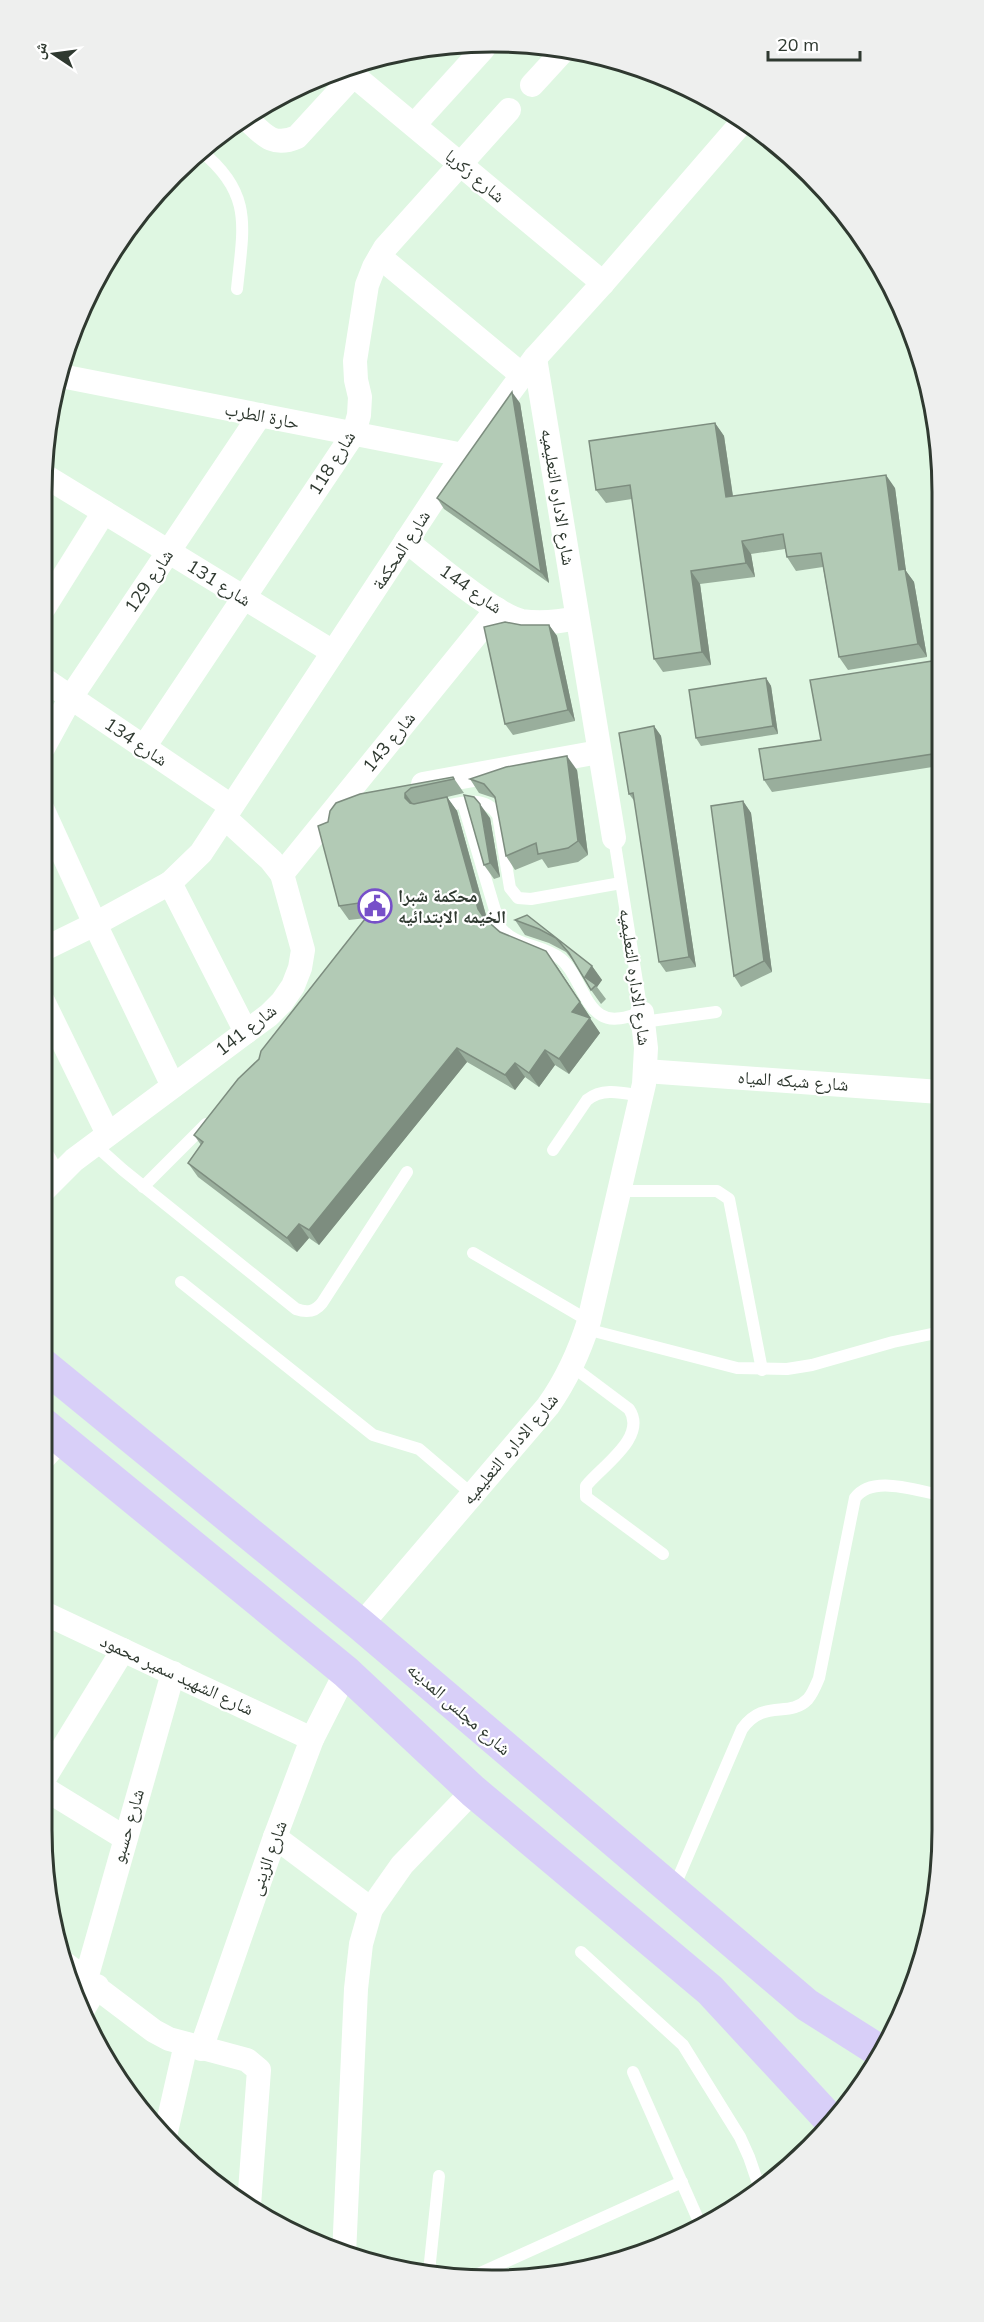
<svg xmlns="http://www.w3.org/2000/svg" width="984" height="2322" font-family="Mulish,'Noto Naskh Arabic',sans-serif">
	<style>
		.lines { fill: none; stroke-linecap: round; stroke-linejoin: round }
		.service { stroke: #fff; stroke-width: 12 }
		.minor { stroke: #fff; stroke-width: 24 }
		.trunk { stroke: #d8cff8; stroke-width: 33 }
		.wall { fill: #99ae9c }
		.shaded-wall { fill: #7d8d7f }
		.building { fill: #b2cab5; stroke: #7d8d7f; stroke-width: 1.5 }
		.labels { text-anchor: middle; stroke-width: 4.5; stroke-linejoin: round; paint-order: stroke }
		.street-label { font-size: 18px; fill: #2f3930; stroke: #fff }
		.poi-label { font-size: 18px; font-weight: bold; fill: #2f3930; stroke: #fff; text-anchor: start }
		.rim { fill: none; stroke: #2f3930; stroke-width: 3 }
	</style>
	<rect width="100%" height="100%" fill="#dff7e2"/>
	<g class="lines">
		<g class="service">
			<path d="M201,151C254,194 243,228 237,289"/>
			<path d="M463,803L500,927C515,947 542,944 561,959C578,973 583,1004 601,1015C613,1023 629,1016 642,1013L614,838"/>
			<path d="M436,808C458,804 483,793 498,815L510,888L518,898L531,899L621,883"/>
			<path d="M643,1022L716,1012"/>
			<path d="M94,1144L123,1170L296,1309C307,1313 315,1312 322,1303L407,1172"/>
			<path d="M553,1150L587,1100C603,1087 623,1093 641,1096"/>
			<path d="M143,1187L206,1124"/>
			<path d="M619,1191H717L729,1199L762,1370"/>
			<path d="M473,1253L589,1321"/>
			<path d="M181,1282L373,1435L419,1449L473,1495"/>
			<path d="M586,1329L737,1368L787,1369L812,1365L893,1342L941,1332"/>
			<path d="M573,1367L629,1409C648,1437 602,1466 586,1486V1497L663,1554"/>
			<path d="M673,1890L742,1729C764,1698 789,1719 808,1699C813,1693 816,1685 819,1678L855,1498C872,1474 916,1491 941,1495"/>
			<path d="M581,1952L683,2045L740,2137L749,2157L760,2189"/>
			<path d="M633,2072L701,2226"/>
			<path d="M476,2275L682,2182"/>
			<path d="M431,2276L430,2262L439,2176"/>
		</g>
		<g class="minor">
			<path d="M346,69L603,283"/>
			<path d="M532,85L565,49"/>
			<path d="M246,118C263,134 272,148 297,137L354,75"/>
			<path d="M414,125L483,49"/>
			<path d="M380,257L522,375"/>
			<path d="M535,358L614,838"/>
			<path d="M61,376L463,455"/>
			<path d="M45,476L333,652"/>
			<path d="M406,541C431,560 496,616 522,621C542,624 558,622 577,618"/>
			<path d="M42,611L104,512"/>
			<path d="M42,678L231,806"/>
			<path d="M144,747L354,433L359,415L360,397L356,380L355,361L367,285L374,267L385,248L509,110"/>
			<path d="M42,750L71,697L260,415"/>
			<path d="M423,784L599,752"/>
			<path d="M42,808L95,924L173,1086"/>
			<path d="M282,874L497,609"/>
			<path d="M170,883L246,1032"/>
			<path d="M42,950L95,924L170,883L201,853L463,455L535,358L603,283L744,120"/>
			<path d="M42,999L108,1134"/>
			<path d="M645,1071L940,1092"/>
			<path d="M42,1156L55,1178"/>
			<path d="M42,1192L74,1160L269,1015L282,1002L293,986L300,968L303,950L282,874L271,860L225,818"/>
			<path d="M42,1460L62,1438"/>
			<path d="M42,1612L312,1739"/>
			<path d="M361,1625L548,1406C567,1379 579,1353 589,1321L644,1084L646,1048L642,1013"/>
			<path d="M42,1782L123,1650"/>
			<path d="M42,1787L125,1838"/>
			<path d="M275,1837L371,1909"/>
			<path d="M64,1963L154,2031L169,2039L247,2060L259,2070L249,2205"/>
			<path d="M86,1979L173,1673"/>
			<path d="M82,2011L97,1986"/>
			<path d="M201,2049L275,1837L312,1739L346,1672"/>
			<path d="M165,2136L186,2044"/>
			<path d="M344,2255L356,1989L361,1944L371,1909L402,1865L473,1791"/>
		</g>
		<g class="trunk">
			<path d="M42,1364L361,1625L807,2005L878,2050"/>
			<path d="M42,1423L346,1672L473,1791L710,1990L832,2122"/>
		</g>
	</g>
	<g class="wall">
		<path d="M520,403L549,583L444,509L437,498Z"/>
		<path d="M715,423L724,436L733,496L895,488L906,571L914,582L927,657L848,670L839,657L823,567L796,571L787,557L785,549L751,554L755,577L700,584L711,665L663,672L654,659L632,499L606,503L596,490Z"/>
		<path d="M521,625H549L557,636L575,721L513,735L505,724Z"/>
		<path d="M939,655V766L772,792L764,780Z"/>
		<path d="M766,678L771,686L778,734L701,746L696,738Z"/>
		<path d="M654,726L661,736L696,967L666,972L659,962L635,802L629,794Z"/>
		<path d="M577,770L588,855L578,862L548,868L542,859L515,870L506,856L496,800L494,798L479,793L470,779Z"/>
		<path d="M453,777L464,793L447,797L457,811L488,922L500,932L556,965L590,1017L589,1018L600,1033L569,1074L555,1065L539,1087L525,1077L515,1090L467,1062L319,1245L309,1238L297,1252L198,1177L188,1163L201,1145L194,1135L259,1059L366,918L349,920L339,906L328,822L336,803Z"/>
		<path d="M743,801L751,813L772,972L741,987L734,976Z"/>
		<path d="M490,818L500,877L494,879L484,865Z"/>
		<path d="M527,915L592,966L602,980L597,987L606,999L601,1004L591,990L574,962L566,952L549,943L525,935L515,920Z"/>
	</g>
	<g class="shaded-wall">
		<path d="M512,392L520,403L549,583L541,572Z"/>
		<path d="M715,423L724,436L735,511L726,497Z"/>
		<path d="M886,475L895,488L906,571L914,582L927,657L918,644L899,570Z"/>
		<path d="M742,541L751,554L755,577L746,563Z"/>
		<path d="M691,571L700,584L711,665L702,652Z"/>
		<path d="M549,625L557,636L575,721L568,710Z"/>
		<path d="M766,678L771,686L778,734L773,726Z"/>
		<path d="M654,726L661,736L696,967L689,957Z"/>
		<path d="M567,756L577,770L588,855L578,841Z"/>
		<path d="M405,793L415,807V812L405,798Z"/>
		<path d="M447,797L457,811L488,923L484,918L478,909Z"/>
		<path d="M743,801L751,813L772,972L764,961Z"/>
		<path d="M480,804L490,818L500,877L490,863Z"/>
		<path d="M556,965L590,1017L582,1026L572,1012Z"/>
		<path d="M592,966L602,980L597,987L585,977Z"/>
		<path d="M590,1018L600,1033L569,1074L559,1059Z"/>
		<path d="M457,1048L467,1062L319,1245L309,1230Z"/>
		<path d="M545,1050L555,1065L539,1087L529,1073Z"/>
		<path d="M515,1063L525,1077L515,1090L505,1075Z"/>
		<path d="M299,1224L309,1238L297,1252L287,1238Z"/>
	</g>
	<g class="building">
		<path d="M512,392L541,572L437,498Z"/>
		<path d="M715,423L726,497L886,475L899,570L905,569L918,644L839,657L821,553L787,557L783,534L742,541L746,563L691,571L702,652L654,659L630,485L596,490L589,441Z"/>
		<path d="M505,622L521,625H549L568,710L505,724L484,627Z"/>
		<path d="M939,655V753L764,780L759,749L821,740L810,680L932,661Z"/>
		<path d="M766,678L773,726L696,738L689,690Z"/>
		<path d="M654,726L689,957L659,962L633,793L629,794L619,733Z"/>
		<path d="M567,756L578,841L568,848L538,854L536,843L506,856L495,797L484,784L470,779L506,767Z"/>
		<path d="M453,777L454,779L411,788L405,793V798L410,803L414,804L447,797L478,909L484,918L500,932L546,951L580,1002L572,1012L590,1018L559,1059L545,1050L529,1073L515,1063L505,1075L457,1048L309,1230L299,1224L287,1238L188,1163L203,1142L194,1135L238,1079L259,1059L261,1051L380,900L339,906L318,826L328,822L330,811L336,803L360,794Z"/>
		<path d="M464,795L474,797L480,804L490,863L484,865Z"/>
		<path d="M743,801L764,961L734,976L711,806Z"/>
		<path d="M527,915L592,966L585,977L596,985L591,990L569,953L556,938L539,929L515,920Z"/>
	</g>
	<defs>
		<symbol id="civic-ring" viewBox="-11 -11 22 22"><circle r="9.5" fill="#fff" stroke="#7750c9" stroke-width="1.5"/><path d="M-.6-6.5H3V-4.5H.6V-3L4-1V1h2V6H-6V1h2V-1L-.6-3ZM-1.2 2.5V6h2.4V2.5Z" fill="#7750c9"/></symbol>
	</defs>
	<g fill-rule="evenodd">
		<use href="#civic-ring" x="356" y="887" width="38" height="38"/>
	</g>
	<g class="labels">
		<g class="street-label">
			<text transform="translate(475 176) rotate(40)" y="6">شارع زكريا</text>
			<text transform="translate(262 416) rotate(11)" y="6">حارة الطرب</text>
			<text transform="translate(332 463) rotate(-58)" y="6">شارع 118</text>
			<text transform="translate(558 497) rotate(81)" y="6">شارع الاداره التعليميه</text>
			<text transform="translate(401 550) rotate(-57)" y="6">شارع المحكمة</text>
			<text transform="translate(149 581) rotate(-56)" y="6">شارع 129</text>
			<text transform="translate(219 583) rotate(32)" y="6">شارع 131</text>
			<text transform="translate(471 589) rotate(35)" y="6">شارع 144</text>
			<text transform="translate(136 742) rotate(34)" y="6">شارع 134</text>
			<text transform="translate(389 742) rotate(-51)" y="6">شارع 143</text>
			<text transform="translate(635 977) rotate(82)" y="6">شارع الاداره التعليميه</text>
			<text transform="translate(246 1030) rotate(-38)" y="6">شارع 141</text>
			<text transform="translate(793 1081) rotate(4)" y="6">شارع شبكه المياه</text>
			<text transform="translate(510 1449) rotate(-50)" y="6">شارع الاداره التعليميه</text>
			<text transform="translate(177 1675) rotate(25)" y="6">شارع الشهيد سمير محمود</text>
			<text transform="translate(459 1709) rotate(41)" y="6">شارع مجلس المدينه</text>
			<text transform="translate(128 1826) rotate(-74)" y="6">شارع حسبو</text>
			<text transform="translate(268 1858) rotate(-70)" y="6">شارع الزينى</text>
		</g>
		<g class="poi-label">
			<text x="398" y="902">محكمة شبرا<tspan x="398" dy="21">الخيمه الابتدائيه</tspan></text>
		</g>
	</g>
	<path d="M0 0H984V2322H0ZM492 52H492A440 440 0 0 1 932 492V1830A440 440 0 0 1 492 2270H492A440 440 0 0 1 52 1830V492A440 440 0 0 1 492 52Z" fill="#eeefee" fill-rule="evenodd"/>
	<path class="rim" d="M492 52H492A440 440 0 0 1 932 492V1830A440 440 0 0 1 492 2270H492A440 440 0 0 1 52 1830V492A440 440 0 0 1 492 52Z"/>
	<g transform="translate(54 54) rotate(283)" stroke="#ffffff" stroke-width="4.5" paint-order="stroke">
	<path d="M0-4.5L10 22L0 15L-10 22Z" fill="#2f3930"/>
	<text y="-9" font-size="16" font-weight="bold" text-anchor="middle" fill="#2f3930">ش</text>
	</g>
	<path d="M768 51v9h92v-9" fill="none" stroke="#2f3930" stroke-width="3"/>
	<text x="777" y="51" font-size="18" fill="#2f3930" stroke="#ffffff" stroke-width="4.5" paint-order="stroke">20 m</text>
</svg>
